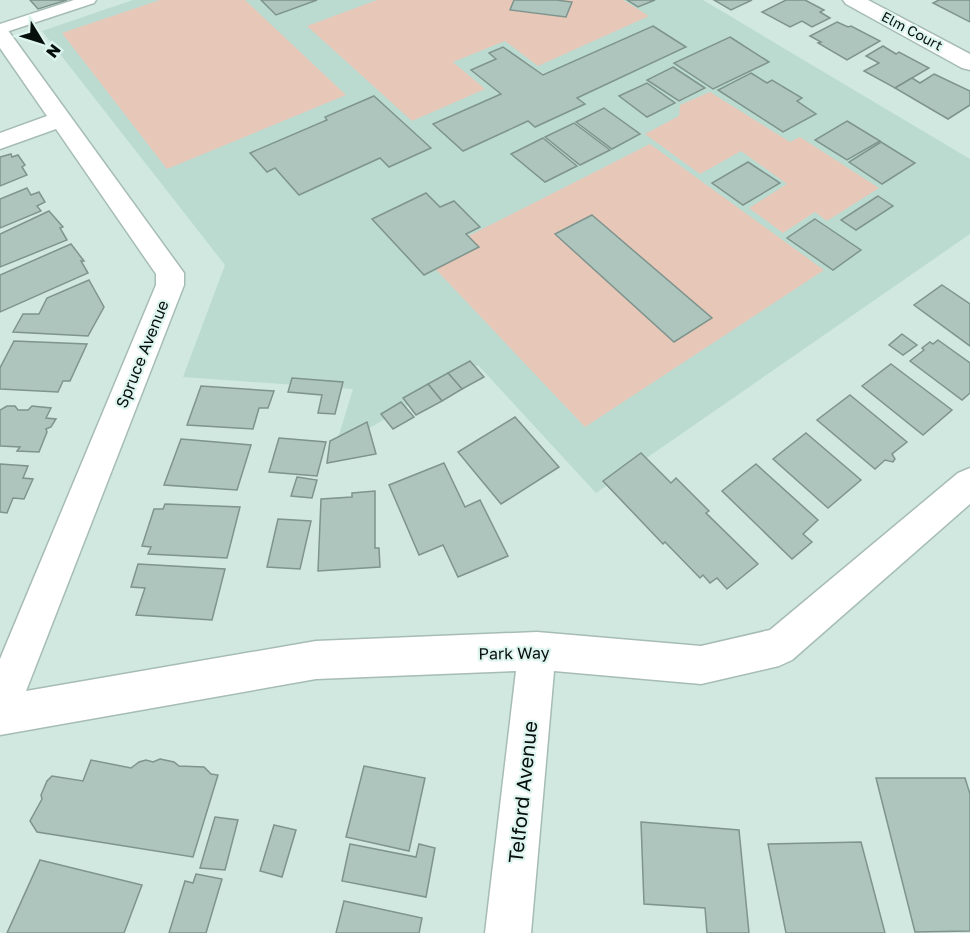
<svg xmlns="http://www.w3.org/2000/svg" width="970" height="933" font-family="'Golos Text',sans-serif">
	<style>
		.built { fill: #bbdbd1 }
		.green { fill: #e7c7b8 }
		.building { fill: #aec5be; stroke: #7e948d; stroke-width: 1.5 }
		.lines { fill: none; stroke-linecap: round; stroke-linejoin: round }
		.service-casing { stroke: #a6bcb5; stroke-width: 3 }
		.minor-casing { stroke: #a6bcb5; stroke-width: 3 }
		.service { fill: #fff; fill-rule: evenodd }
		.minor { fill: #fff; fill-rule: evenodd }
		.labels { text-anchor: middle; stroke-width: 4.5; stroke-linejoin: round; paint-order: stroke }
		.far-street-label { font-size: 14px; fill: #070f0c; stroke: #ddf5ee }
		.street-label { font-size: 16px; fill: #070f0c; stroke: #ddf5ee }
		.near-street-label { font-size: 20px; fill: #070f0c; stroke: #ddf5ee }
	</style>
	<rect width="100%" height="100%" fill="#d0e8e0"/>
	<path class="built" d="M133,0H703L970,159V234L596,493L478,365L335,448L353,389L183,377L225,265L42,31Z"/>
	<g class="green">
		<path d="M160,0H245L346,95L167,169L62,33Z"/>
		<path d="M377,0H623L649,16L538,66L505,41L453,62L485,89L412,121L307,26Z"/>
		<path d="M710,92L790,142L800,137L879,188L827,221L815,212L783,233L749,208L787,184L741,151L700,174L645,134L679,116L680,105Z"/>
		<path d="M650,144L824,270L585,427L425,258Z"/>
	</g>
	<g class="building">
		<path d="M30,0H67L38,9Z"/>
		<path d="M261,0H317L276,15Z"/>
		<path d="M514,0H556L572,2L566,17L510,10Z"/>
		<path d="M627,0H655L638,7Z"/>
		<path d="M714,0H752L731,10Z"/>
		<path d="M786,0H805L824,10L820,12L830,18L812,27L802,21L790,27L762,12Z"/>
		<path d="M939,0H970V22L933,3Z"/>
		<path d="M837,22L848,27L851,26L880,41L847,60L818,43L821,42L810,36Z"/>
		<path d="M653,26L686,47L577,98L585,104L535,127L528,121L463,151L433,124L501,94L471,70L496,59L489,53L503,47L543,75Z"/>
		<path d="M730,37L769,62L713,89L674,63Z"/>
		<path d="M883,46L896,54L899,52L929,68L895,88L864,71L879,63L866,56Z"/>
		<path d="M673,67L705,88L679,101L647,80Z"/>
		<path d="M751,73L767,83L772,80L802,98L797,101L816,114L783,132L718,90Z"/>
		<path d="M934,74L970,91V105L948,119L895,88L912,78L920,83Z"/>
		<path d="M647,83L675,103L647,117L619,96Z"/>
		<path d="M374,96L431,148L389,167L380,158L299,195L275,168L267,172L250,153L327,120L325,117Z"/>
		<path d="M604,108L640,134L612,149L576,122Z"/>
		<path d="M847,121L880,141L847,160L815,140Z"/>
		<path d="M574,123L610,150L580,165L545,137Z"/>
		<path d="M543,138L577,166L545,182L511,154Z"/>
		<path d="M881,142L915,163L882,184L849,162Z"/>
		<path d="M11,154L12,157L18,155L25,165L22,167L27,175L0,186V157Z"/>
		<path d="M748,162L780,183L743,205L712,183Z"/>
		<path d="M27,188L31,195L39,192L45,202L37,206L41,211L0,228V199Z"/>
		<path d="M426,193L440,207L454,201L480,227L466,234L479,247L424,275L372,219Z"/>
		<path d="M878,196L893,206L856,230L841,220Z"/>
		<path d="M49,211L63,227L60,228L67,240L0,267V234Z"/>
		<path d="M592,215L712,318L674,342L555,234Z"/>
		<path d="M815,219L861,250L833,270L787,238Z"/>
		<path d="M71,244L84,261H81L88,273L0,312V275Z"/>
		<path d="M89,280L104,307L88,336L13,332L23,314H39L47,298Z"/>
		<path d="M942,285L970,304V346L914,305Z"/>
		<path d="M902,334L917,345L903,355L889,345Z"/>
		<path d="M938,340L970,363V393L962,400L910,361L924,350L922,348L930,342L933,344Z"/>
		<path d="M14,341L87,344L70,381H63L58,392L0,389V368Z"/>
		<path d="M470,361L484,377L462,389L448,373Z"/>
		<path d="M891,364L952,410L923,435L862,386Z"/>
		<path d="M448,373L462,389L442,401L428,384Z"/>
		<path d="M292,378L343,382L335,414L318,413L322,395L288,392Z"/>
		<path d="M428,384L442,401L416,415L403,398Z"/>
		<path d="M201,386L274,391L268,408H259L253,429L187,425Z"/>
		<path d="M850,395L907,442L892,454L895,459L893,462L885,460L875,469L817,420Z"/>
		<path d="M401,402L414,417L393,429L381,414Z"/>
		<path d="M7,406H15L18,410H28L32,406L51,408L46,418L56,419L51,427L46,429L47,432L39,452L17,451L20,447L0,446V410Z"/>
		<path d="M515,417L559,467L501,504L458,452Z"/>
		<path d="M367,422L376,454L327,463L330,441Z"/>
		<path d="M806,433L861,480L828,508L773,459Z"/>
		<path d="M279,438L326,442L317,476L269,472Z"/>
		<path d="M181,439L251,445L237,490L164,485Z"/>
		<path d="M641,453L671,483L676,478L709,511L706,513L758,564L727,589L717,578L710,583L703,575L700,578L665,542L663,544L603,481Z"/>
		<path d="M444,463L465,507L480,500L508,556L458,577L443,545L419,555L389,485Z"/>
		<path d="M0,464L28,466L23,478L33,479L24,499L13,498L7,513L0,512Z"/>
		<path d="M756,464L818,520L803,534L812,542L792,559L722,491Z"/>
		<path d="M297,477L317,480L312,498L291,496Z"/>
		<path d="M375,491V548H379L380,567L318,571L321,499L352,497V493Z"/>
		<path d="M165,504L240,507L227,558L148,554L151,547L142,546L154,509H163Z"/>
		<path d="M278,519L311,521L300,569L267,567Z"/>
		<path d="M138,564L225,569L212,620L136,615L145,588L131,587Z"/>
		<path d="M160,759L174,762L179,766L204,767L211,774L218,775L193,857L37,832L30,821L42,799L41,795L47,781L52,776L83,781L91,760L131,768L139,762L146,760L153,762Z"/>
		<path d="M364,766L425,778L409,851L346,837Z"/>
		<path d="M876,778H965L970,794V931L915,932Z"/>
		<path d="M215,817L238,820L225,870L200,868Z"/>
		<path d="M641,822L739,830L749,933H707L705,908L644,904Z"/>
		<path d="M274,825L296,830L282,877L260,871Z"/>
		<path d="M861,842L885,933H786L768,844Z"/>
		<path d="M350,844L416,857L419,844L435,848L426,897L342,881Z"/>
		<path d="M40,860L142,885L124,933H7Z"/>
		<path d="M196,874L222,879L206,933H169L185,881L193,883Z"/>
		<path d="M344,901L422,918L419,933H336Z"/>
	</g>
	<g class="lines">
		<defs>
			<path id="service" d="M74,0H96L94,3L0,34V24Z"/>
			<g id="minor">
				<path d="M843,0H868L970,54V70L962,68L846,4Z"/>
				<path d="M0,27L7,29L184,273V285L26,691L316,641L537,632L701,646L770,630L958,473L970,468V504L792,660L779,666L701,684L554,671L531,933H485L516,671L316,679L0,735V659L156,285V274L56,129L0,149V133L47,116L0,48Z"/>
			</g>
		</defs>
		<use href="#service" class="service-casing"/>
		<use href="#minor" class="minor-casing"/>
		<use href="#service" class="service"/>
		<use href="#minor" class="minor"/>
	</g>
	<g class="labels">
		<g class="far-street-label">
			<text transform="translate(912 31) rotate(28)" y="5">Elm Court</text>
		</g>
		<g class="street-label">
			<text transform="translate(142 354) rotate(-68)" y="6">Spruce Avenue</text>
			<text transform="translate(514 653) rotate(-1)" y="6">Park Way</text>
		</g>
		<g class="near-street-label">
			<text transform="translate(523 792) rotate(-84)" y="7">Telford Avenue</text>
		</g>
	</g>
	<g transform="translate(42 42) rotate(128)" stroke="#ddf5ee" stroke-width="4.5" paint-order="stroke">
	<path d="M0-4.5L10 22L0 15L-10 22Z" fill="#070f0c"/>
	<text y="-9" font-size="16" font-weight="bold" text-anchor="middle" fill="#070f0c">N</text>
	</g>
</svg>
